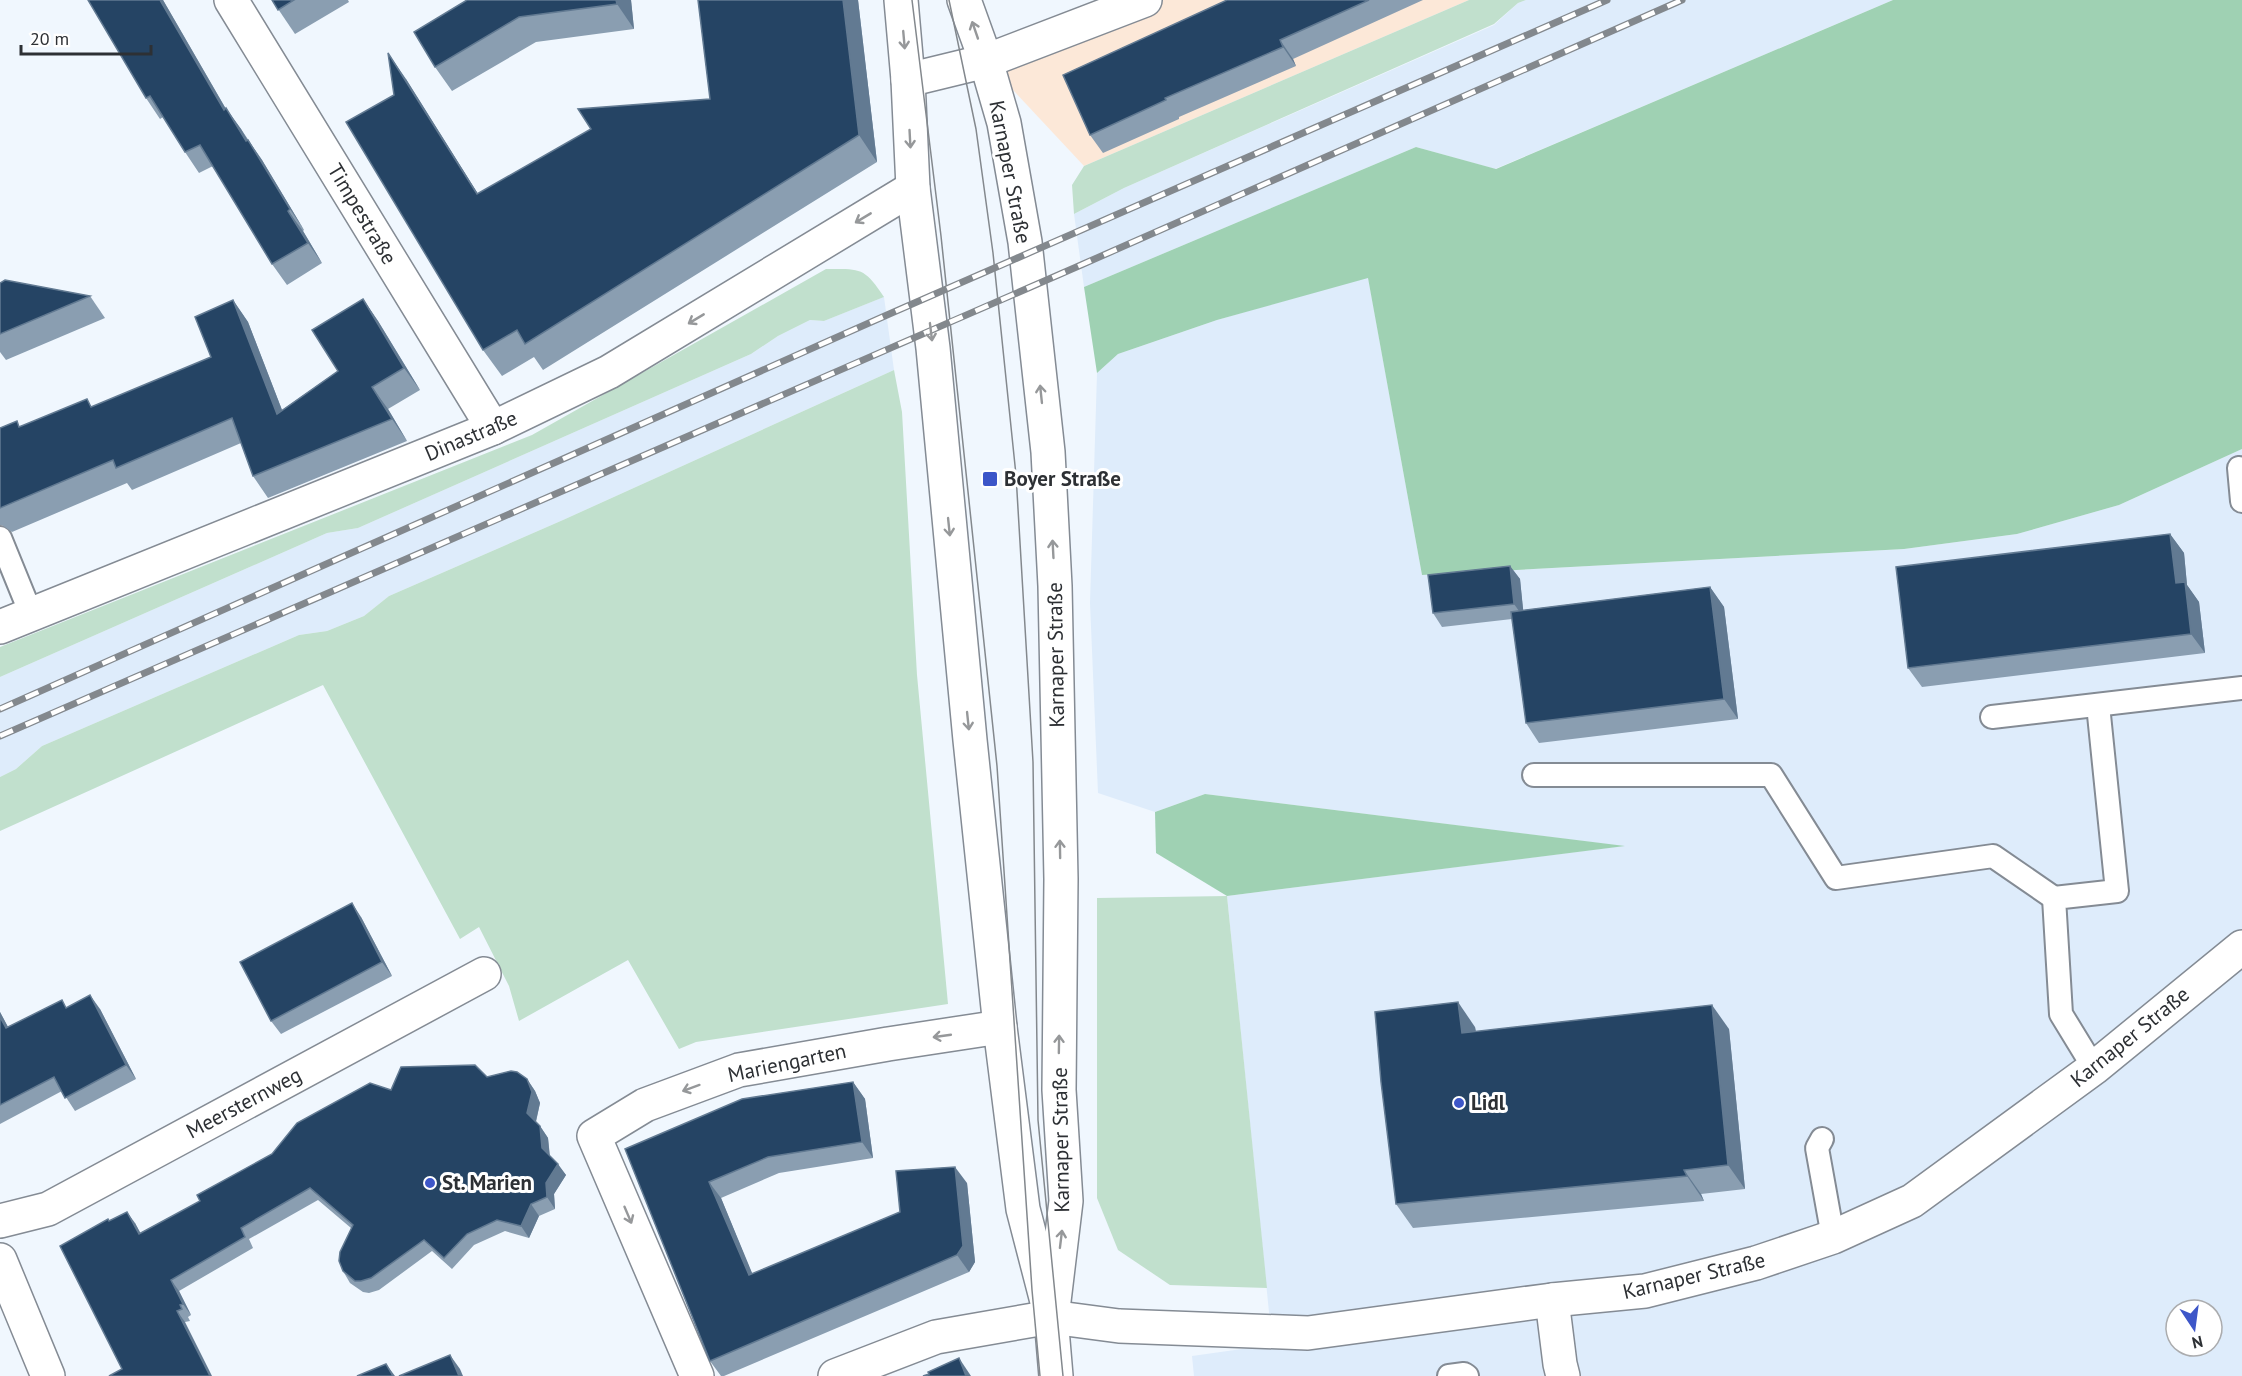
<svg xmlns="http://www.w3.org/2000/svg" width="2242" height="1376" font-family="'PT Sans',sans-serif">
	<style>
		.built { fill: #deecfb; fill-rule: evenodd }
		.industrial { fill: #fce8d8 }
		.green { fill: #c1e0cd }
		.forest { fill: #9fd1b3 }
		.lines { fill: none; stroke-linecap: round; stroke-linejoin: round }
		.lane-casing { stroke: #848b94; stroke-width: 26 }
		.street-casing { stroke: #848b94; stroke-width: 36 }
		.secondary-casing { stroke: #848b94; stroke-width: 36 }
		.lane { stroke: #fff; stroke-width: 22 }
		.street { stroke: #fff; stroke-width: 33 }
		.secondary { stroke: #fff; stroke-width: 33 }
		.tram { stroke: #83888d; stroke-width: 1.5 }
		.rail-casing { stroke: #83888d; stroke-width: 7 }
		.rail { stroke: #fff; stroke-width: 4.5; stroke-dasharray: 14; stroke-linecap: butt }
		.wall { fill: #8a9eb1 }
		.shaded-wall { fill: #627a92 }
		.building { fill: #254464; stroke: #627a92; stroke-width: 1.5 }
		.oneway { stroke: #96989a }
		.poi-dot { fill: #3d56c8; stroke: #fff; stroke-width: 2 }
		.labels { text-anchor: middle; stroke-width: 6; stroke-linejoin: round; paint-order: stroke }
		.street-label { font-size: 21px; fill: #2d3034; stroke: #fff }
		.poi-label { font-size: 21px; font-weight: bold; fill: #2d3034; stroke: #fff; text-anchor: start }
	</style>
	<rect width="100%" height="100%" fill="#f0f7fe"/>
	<g class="built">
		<path d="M1526,0H1893L1495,169L1416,147L1084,287L1074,214L1124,188L1494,25L1518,3Z"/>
		<path d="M1368,277L1422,575L1904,549L2017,534L2119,505L2242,449V1376H1194L1192,1356L1550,1306L1644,1284L1271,1332L1227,896L1622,846L1205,794L1155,812L1098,793L1090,603L1097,373L1118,354L1217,320ZM2176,1310H2212V1346H2176Z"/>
		<path d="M884,297L894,370L563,520L389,596L364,616L327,631L299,635L42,746L16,769L0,777V677L327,533L358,528L751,354L778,336L810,320L824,321Z"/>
	</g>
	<path class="industrial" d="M1145,0H1469L1084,166L986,61Z"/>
	<g class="green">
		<path d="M1469,0H1526L1518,3L1494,24L1124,188L1074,214L1072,185L1084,166Z"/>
		<path d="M826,269C861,269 864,267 884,297L824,321L810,320L778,336L751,354L358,528L327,533L0,677V647L532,435Z"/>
		<path d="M894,370L902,412L917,675L948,1004L696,1042L679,1049L628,960L519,1021L509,986L479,927L460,939L323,685L0,831V777L16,769L42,746L299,635L327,631L364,616L389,596L563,520Z"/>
		<path d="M1227,896L1267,1288L1170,1285L1118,1250L1097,1198V898Z"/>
	</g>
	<g class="forest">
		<path d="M1893,0H2242V449L2119,505L2017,534L1904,549L1422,575L1368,278L1217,320L1118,354L1097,373L1084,287L1416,147L1496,169Z"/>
		<path d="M1205,794L1625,846L1227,896L1156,853L1155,812Z"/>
	</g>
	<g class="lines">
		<defs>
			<g id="lane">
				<path d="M2239,468L2242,501"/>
				<path d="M0,538L31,614"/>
				<path d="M1992,717L2242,688"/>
				<path d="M1534,775H1771L1836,878L1993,856L2054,898"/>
				<path d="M2094,1068L2061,1014L2054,898L2117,891L2098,705"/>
				<path d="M1822,1139L1817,1148L1833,1237"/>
				<path d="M1449,1376L1464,1374L1467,1376"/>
			</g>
			<g id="street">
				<path d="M231,0L493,428"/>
				<path d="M0,627L493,428L609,372L913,188"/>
				<path d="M0,1221L48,1209L484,974"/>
				<path d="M0,1260L48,1376"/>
				<path d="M1552,1300L1560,1364L1563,1376"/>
				<path d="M1051,1317L1119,1326L1308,1333L1552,1300L1645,1291L1756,1263L1833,1237L1912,1201L2094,1068L2242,947"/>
				<path d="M697,1376L594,1136L645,1105L739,1070L888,1044L1000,1027"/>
			</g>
			<g id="secondary">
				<path d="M901,0L908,80L913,188L933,348L970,740L1000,1027L1023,1209L1051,1317L1056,1376"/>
				<path d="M964,0L986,61L1004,123L1025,242L1048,452L1055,586L1061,879L1059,1090L1066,1201L1054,1301"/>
				<path d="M908,80L986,61L1145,0"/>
				<path d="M835,1376L936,1337L1051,1317"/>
			</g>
		</defs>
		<use href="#lane" class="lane-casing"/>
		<use href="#street" class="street-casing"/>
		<use href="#secondary" class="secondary-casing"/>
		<use href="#lane" class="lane"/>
		<use href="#street" class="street"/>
		<use href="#secondary" class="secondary"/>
		<g class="tram">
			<path d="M912,0L941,236L997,766L1032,1290L1040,1376"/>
			<path d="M949,0L976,129L993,253L1016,475L1033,762L1038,1120L1063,1376"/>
		</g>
		<defs>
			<g id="rail">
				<path d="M0,709L887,315L1607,0"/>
				<path d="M0,736L1081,265L1682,0"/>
			</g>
		</defs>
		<use href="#rail" class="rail-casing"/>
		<use href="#rail" class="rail"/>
	</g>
	<g class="wall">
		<path d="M163,0L226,109L241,129L262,160L304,230L303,231L322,263L287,285L272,264L213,166L199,173L185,152L163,117L160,119L146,98Z"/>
		<path d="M272,0H348L349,2L295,34Z"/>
		<path d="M467,0H631L634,29L536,42L452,91L435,67Z"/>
		<path d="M698,0H858L877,162L543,370L534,357L502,376L483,350L394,95L406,79L478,194L710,99Z"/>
		<path d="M1227,0H1423L1293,59L1296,66L1179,117V119L1103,153L1090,135Z"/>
		<path d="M0,283L90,296L105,318L6,360L0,352Z"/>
		<path d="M363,299L378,321L420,390L388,409L407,441L268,498L253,476L241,443L132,490L127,483L12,532L2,525H0V428L20,426L93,407L211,357L233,300L248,322L282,410L338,371Z"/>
		<path d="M2170,534L2184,553L2187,585L2199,602L2205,653L1922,687L1908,668Z"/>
		<path d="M1510,566L1520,579L1523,610L1710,587L1724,607L1738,719L1539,743L1526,723L1512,619L1442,627L1433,613Z"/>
		<path d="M361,917L392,976L281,1034L271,1021Z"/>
		<path d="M67,1007L100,1009L136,1079L75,1111L62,1091L0,1124V1012L8,1027Z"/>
		<path d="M1475,1027L1476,1031L1729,1029L1745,1189L1701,1194L1704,1201L1413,1228L1396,1204Z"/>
		<path d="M487,1077L527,1079L535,1091L540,1103L536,1122L540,1126L548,1138L550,1156L566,1175L554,1194L555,1209L539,1216L529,1238L505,1231L474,1245L452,1269L432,1251L379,1290L369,1293L363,1292L350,1283L343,1271L351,1228L318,1200L249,1239L253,1248L179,1291L191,1315L188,1317L190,1321L185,1322L122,1369L109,1221L135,1223L140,1233L200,1201L391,1090Z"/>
		<path d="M853,1082L865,1099L873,1158L779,1173L721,1198L752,1274L900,1212L967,1183L975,1262L969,1272L724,1376H721L710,1361L625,1149Z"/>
	</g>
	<g class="shaded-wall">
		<path d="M160,0H163L238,130L224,110Z"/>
		<path d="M616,0H631L634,29L617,4Z"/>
		<path d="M843,0H858L877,162L859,135Z"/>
		<path d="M1280,40L1293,59L1296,66L1283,47Z"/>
		<path d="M388,53L406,79L495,221L477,194Z"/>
		<path d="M226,108L241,129L260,161L246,141Z"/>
		<path d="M248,140L262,160L304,230L290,209Z"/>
		<path d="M288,211L303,231L322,263L308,243Z"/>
		<path d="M363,299L378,321L420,390L404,368Z"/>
		<path d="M233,300L248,322L292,436L277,414Z"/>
		<path d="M372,387L388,409L407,441L392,419Z"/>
		<path d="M2170,534L2184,553L2187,585L2199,602L2205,653L2191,634L2176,583Z"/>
		<path d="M1510,566L1520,579L1524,618L1514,604Z"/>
		<path d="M1710,587L1724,607L1738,719L1724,699Z"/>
		<path d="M352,903L361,917L392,976L382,962Z"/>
		<path d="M90,995L100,1009L136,1079L126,1065Z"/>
		<path d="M1458,1002L1475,1027L1479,1057L1462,1033Z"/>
		<path d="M1712,1005L1729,1029L1745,1189L1728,1165Z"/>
		<path d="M0,1012L16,1042L6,1028L0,1017Z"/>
		<path d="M527,1079L535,1091L540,1103L535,1125L527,1113Z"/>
		<path d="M853,1082L865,1099L873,1158L862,1142Z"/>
		<path d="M540,1126L548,1138L550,1160L542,1148Z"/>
		<path d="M558,1164L566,1175L554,1194L555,1209L547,1197L546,1183Z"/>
		<path d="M955,1167L967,1183L975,1262L969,1272L957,1255Z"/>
		<path d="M1684,1170L1701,1194L1704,1201L1687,1176Z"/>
		<path d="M709,1182L721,1198L760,1292L749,1275Z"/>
		<path d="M531,1204L539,1216L529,1238L521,1226Z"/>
		<path d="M127,1212L135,1223L147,1245L139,1234Z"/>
		<path d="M171,1280L179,1291L191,1315L183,1304Z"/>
		<path d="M177,1311L185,1322L212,1376H210Z"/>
		<path d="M450,1355L460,1369L463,1376H459Z"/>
		<path d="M959,1358L971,1376H966Z"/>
		<path d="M386,1364L395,1376H393Z"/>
	</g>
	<g class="building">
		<path d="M88,0H160L224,110L226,108L246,141L248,140L290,209L288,211L308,243L272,264L200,145L185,152L150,96L146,98Z"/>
		<path d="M272,0H294L278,10Z"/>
		<path d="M467,0H616L617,4L519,17L435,67L414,32Z"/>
		<path d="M698,0H843L859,135L525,344L517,330L483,350L346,122L394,95L388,53L477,194L591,129L578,109L710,99Z"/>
		<path d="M1227,0H1369L1280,40L1283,47L1165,98L1166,100L1090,135L1063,75Z"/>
		<path d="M5,280L90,296L0,334V283Z"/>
		<path d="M363,299L404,368L372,387L392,419L253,476L232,418L116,468L113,460L0,508V428L17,421L19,427L87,399L91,407L211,357L195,317L233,300L277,414L338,371L312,330Z"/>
		<path d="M2170,534L2176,583L2185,582L2191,634L1908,668L1896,567Z"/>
		<path d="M1510,566L1514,604L1433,613L1428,575Z"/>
		<path d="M1710,587L1724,699L1526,723L1511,612Z"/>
		<path d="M352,903L382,962L271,1021L240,962Z"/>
		<path d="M90,995L126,1065L65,1098L54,1077L0,1105V1017L6,1028L62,1000L66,1008Z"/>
		<path d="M1458,1002L1462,1033L1712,1005L1728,1165L1684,1170L1687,1176L1396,1204L1381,1082L1375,1012Z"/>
		<path d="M475,1065L487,1077L511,1071L517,1072L527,1079L532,1092L527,1113L540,1126L542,1148L558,1164L546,1183L547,1197L531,1204L521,1226L497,1220L467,1234L444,1258L424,1240L371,1278L361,1281H355L343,1271L339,1261L340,1252L353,1225L310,1188L241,1228L245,1237L171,1280L183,1304L180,1305L182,1309L177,1311L210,1376H109L122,1369L60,1246L108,1219L109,1221L127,1212L139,1234L200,1201L197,1195L272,1154L297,1123L370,1083L391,1090L401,1067Z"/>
		<path d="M853,1082L862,1142L768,1157L709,1182L749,1275L900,1212L896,1171L955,1167L963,1246L957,1255L710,1361L625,1149L742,1099Z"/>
		<path d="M450,1355L459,1376H399Z"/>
		<path d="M959,1358L966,1376H923L929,1374L928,1372Z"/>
		<path d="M386,1364L393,1376H357Z"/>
	</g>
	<defs><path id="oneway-shaft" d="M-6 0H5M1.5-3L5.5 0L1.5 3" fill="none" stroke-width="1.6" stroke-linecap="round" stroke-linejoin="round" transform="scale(1.5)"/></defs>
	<g class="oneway">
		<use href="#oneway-shaft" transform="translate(975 30) rotate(-109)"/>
		<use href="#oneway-shaft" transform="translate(904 40) rotate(85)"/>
		<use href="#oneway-shaft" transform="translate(910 139) rotate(87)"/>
		<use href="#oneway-shaft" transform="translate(863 218) rotate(149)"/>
		<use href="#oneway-shaft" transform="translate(696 319) rotate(149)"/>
		<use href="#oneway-shaft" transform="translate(931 332) rotate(83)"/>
		<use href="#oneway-shaft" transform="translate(1041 394) rotate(-96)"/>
		<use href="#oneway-shaft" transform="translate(949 527) rotate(84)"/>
		<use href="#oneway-shaft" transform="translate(1053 549) rotate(-93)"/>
		<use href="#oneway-shaft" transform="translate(968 721) rotate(84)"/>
		<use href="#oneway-shaft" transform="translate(1060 849) rotate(-91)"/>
		<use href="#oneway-shaft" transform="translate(942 1036) rotate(172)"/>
		<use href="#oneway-shaft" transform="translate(1059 1044) rotate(-89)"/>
		<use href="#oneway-shaft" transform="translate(691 1088) rotate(160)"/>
		<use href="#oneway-shaft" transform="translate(628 1215) rotate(67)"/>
		<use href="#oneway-shaft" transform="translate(1061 1239) rotate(-83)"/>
	</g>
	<g class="poi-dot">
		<rect x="982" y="471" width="16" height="16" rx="3"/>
		<circle cx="1459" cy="1103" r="6"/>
		<circle cx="430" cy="1183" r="6"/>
	</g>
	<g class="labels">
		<g class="street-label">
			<text transform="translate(1010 172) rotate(79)" y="7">Karnaper Straße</text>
			<text transform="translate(362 214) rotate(59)" y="7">Timpestraße</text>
			<text transform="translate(471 436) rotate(-23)" y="7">Dinastraße</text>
			<text transform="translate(1056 655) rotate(-91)" y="7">Karnaper Straße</text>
			<text transform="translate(2130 1037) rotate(-39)" y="7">Karnaper Straße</text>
			<text transform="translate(787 1063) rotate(-12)" y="7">Mariengarten</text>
			<text transform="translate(244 1103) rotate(-28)" y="7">Meersternweg</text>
			<text transform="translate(1061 1140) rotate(-91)" y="7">Karnaper Straße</text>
			<text transform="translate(1694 1276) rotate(-13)" y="7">Karnaper Straße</text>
		</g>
		<g class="poi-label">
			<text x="1004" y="486">Boyer Straße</text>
			<text x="1471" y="1110">Lidl</text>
			<text x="442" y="1190">St. Marien</text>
		</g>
	</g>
	<g transform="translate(2194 1328) rotate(167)"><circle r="28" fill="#ffffff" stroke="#abacae" stroke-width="1.5"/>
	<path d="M0-4.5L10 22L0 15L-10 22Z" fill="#3d56c8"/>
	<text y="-9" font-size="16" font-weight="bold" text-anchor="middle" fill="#2d3034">N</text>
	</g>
	<path d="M21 45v9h130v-9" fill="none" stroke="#2d3034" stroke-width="3"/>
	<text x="30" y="45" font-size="18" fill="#2d3034" stroke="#ffffff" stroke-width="4.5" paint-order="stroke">20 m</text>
</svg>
